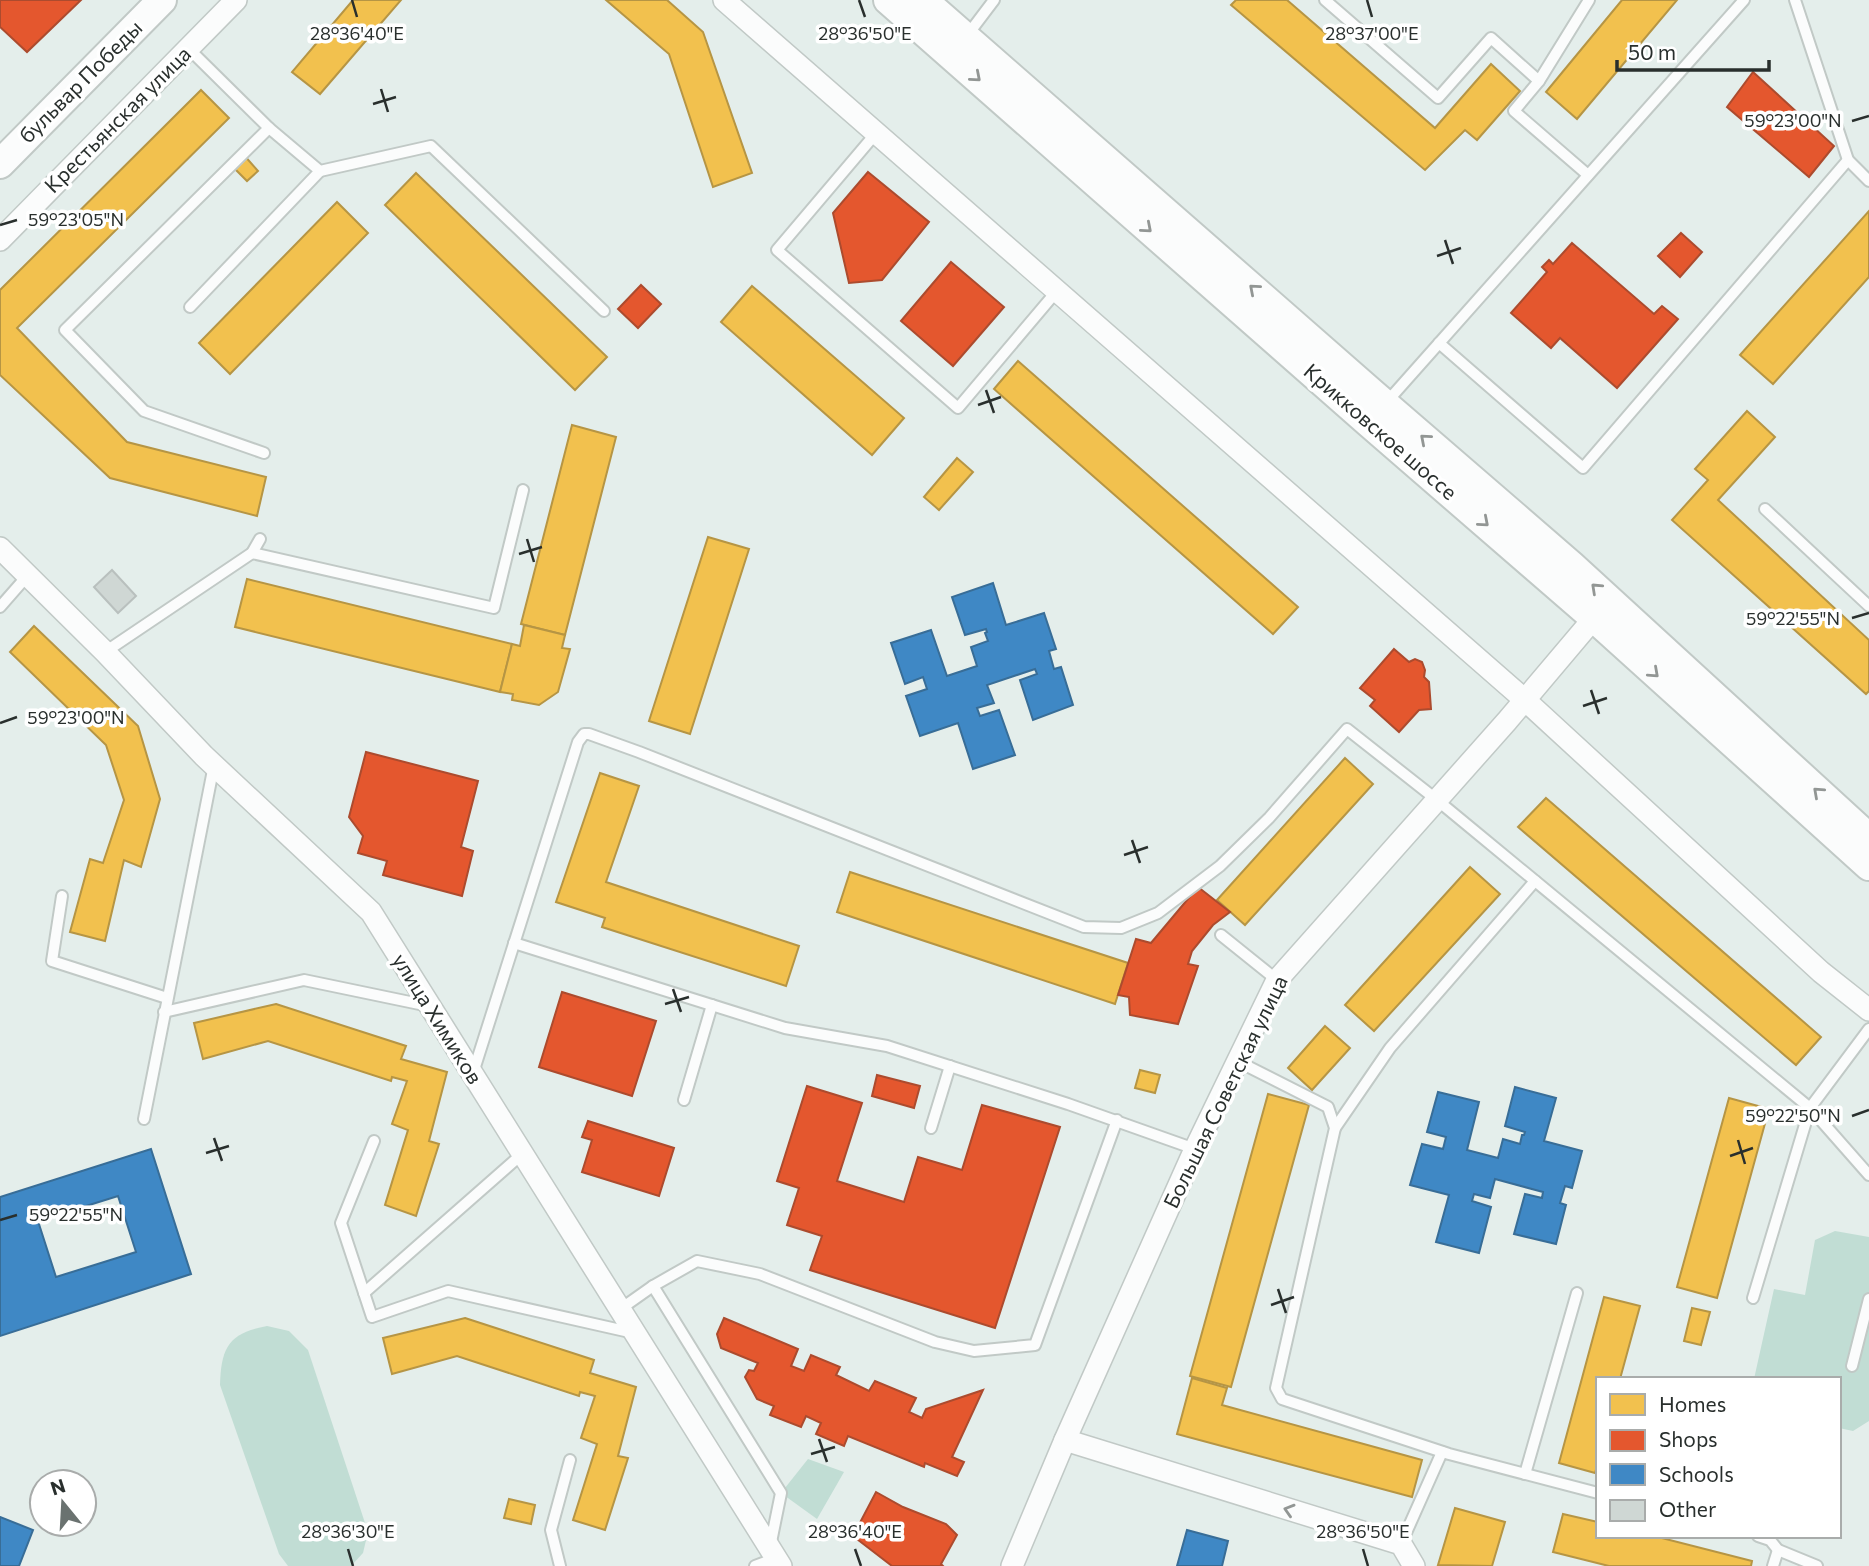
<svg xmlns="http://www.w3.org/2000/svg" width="1869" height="1566" font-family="Commissioner,sans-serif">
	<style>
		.green { fill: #c1ddd4 }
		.homes { fill: #f2c14e; stroke: #b69544; stroke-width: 2 }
		.shops { fill: #e4572e; stroke: #ac4b2e; stroke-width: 2 }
		.schools { fill: #3f88c5; stroke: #386d97; stroke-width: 2; fill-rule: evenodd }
		.building { fill: #cfd7d4; stroke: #b9c0be; stroke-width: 2 }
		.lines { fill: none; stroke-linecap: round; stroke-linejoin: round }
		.lane-casing { stroke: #c1c9c6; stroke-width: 14 }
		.street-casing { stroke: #c1c9c6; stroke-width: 24 }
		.secondary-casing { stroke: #c1c9c6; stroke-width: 32 }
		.lane { stroke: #fbfcfc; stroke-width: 10 }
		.street { stroke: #fbfcfc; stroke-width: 21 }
		.secondary { stroke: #fbfcfc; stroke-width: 28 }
		.oneway { stroke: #929694 }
		.ticks { fill: none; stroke: #292f2d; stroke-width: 2.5 }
		.labels { text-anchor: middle; stroke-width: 7; stroke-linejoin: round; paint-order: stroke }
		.street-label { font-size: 21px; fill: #292f2d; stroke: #fff }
		.ticks-label { font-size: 18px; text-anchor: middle; fill: #292f2d; stroke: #fff; stroke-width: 7; stroke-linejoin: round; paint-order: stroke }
	</style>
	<rect width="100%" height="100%" fill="#e4eeeb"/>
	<g class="green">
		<path d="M1835,1231L1869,1237V1421L1853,1431L1839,1428V1379H1754L1774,1289L1805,1295L1815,1240Z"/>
		<path d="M267,1326L289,1331L308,1350L368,1532L363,1553L351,1566H288L279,1554L220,1385C221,1347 229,1333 267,1326Z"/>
		<path d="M808,1459L844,1472L817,1519L781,1493Z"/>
	</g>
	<g class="homes">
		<path d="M353,0H401L320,94L292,72Z"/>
		<path d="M606,0H667L703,32L752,173L713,187L669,54Z"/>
		<path d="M1236,0H1287L1435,128L1491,64L1520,91L1477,140L1465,130L1425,170L1231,5Z"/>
		<path d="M1622,0H1677L1577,119L1546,92Z"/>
		<path d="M201,90L229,118L17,328L127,442L266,477L257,516L110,478L0,375V290Z"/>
		<path d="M243,154L258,171L247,181L231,165Z"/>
		<path d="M416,173L607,357L575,390L385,205Z"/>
		<path d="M337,202L368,233L230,374L199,343Z"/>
		<path d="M1869,211V277L1773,384L1740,355Z"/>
		<path d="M752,286L904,418L872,455L721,322Z"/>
		<path d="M1018,361L1298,607L1273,634L994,389Z"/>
		<path d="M1747,411L1775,437L1718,500L1869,640V691L1866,694L1672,520L1708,480L1695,469Z"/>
		<path d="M572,425L616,437L565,635L521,624Z"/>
		<path d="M957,458L973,472L939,510L924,497Z"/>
		<path d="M708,537L749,549L690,734L649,721Z"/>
		<path d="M247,579L512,644L500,692L235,627Z"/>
		<path d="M524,625L565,635L562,648L570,649L558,692L539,705L512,700L513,694L500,692L512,644L520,646Z"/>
		<path d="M34,626L138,726L160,799L141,867L124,860L105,941L70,932L90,859L103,863L124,800L106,745L10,652Z"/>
		<path d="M1345,758L1373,784L1245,925L1217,900Z"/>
		<path d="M600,773L639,786L606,882L799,946L786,986L602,927L605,918L556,902Z"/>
		<path d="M1546,798L1821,1037L1796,1065L1518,827Z"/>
		<path d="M1470,867L1500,894L1374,1031L1345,1005Z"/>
		<path d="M850,872L1128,963L1115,1004L837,912Z"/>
		<path d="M276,1004L406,1046L401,1059L447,1072L429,1141L439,1144L416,1216L385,1205L408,1130L392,1124L407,1081L392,1077L391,1081L268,1041L203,1059L194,1023Z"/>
		<path d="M1325,1026L1350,1048L1312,1090L1288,1068Z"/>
		<path d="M1140,1070L1160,1075L1155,1093L1135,1088Z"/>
		<path d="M1268,1094L1309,1105L1231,1387L1190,1376Z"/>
		<path d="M1729,1098L1769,1109L1717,1298L1677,1287Z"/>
		<path d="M1604,1297L1640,1306L1620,1379H1598V1463L1595,1473L1559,1463Z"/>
		<path d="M1692,1308L1710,1312L1701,1345L1684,1341Z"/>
		<path d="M465,1318L594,1360L590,1373L636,1387L618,1456L628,1458L605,1530L573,1520L597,1444L581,1438L595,1396L580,1392L579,1396L457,1356L392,1374L383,1338Z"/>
		<path d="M1192,1378L1227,1388L1222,1405L1422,1460L1412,1497L1177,1434Z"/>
		<path d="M509,1499L535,1505L531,1524L504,1518Z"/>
		<path d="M1455,1508L1505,1522L1492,1566L1438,1565Z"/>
		<path d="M1563,1514L1598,1522V1536H1654L1752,1561L1751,1566H1609L1553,1552Z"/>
	</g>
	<g class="shops">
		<path d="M0,0H81L27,52L0,27Z"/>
		<path d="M1753,72L1834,146L1809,177L1727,107Z"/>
		<path d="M868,172L929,222L882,280L849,283L833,213Z"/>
		<path d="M1681,233L1702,252L1680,277L1658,256Z"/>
		<path d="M1572,243L1654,314L1662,306L1678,319L1617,388L1560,338L1551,348L1511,313L1547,272L1542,267L1549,260L1553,264Z"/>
		<path d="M951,262L1004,307L953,366L901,321Z"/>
		<path d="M641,285L661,304L638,328L618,309Z"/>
		<path d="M1394,649L1409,662L1415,659L1422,662L1425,670L1424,677L1429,682L1431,709L1419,710L1399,732L1370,706L1375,700L1360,688Z"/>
		<path d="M366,752L478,781L461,847L473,851L462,896L383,875L387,861L358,853L363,836L349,817Z"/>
		<path d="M1198,887L1230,912L1213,925L1192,951L1188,964L1198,966L1178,1024L1130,1015L1129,997L1118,995L1136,939L1151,943Z"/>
		<path d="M562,992L656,1021L632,1096L539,1067Z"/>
		<path d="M877,1075L920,1086L914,1108L872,1096Z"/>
		<path d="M807,1086L862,1103L837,1181L904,1202L918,1157L962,1170L982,1105L1060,1127L995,1328L810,1270L822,1236L787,1225L799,1188L777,1181Z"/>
		<path d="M588,1121L674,1148L659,1196L582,1172L592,1140L582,1137Z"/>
		<path d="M724,1318L798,1349L791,1366L804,1371L811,1355L840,1367L836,1375L869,1391L875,1381L916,1398L909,1412L922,1418L926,1409L983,1390L952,1457L964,1462L957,1476L925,1463L924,1467L848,1436L844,1446L816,1434L821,1423L806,1416L801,1427L770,1415L774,1406L757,1399L745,1377L749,1370L754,1371L758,1363L721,1348L717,1334Z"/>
		<path d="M876,1492L903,1507L946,1524L957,1535L941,1564L943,1566H892L853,1536Z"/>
	</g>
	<g class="schools">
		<path d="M993,583L1006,625L1044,613L1056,649L1049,651L1054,669L1061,667L1073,705L1033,720L1020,680L1037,674L1035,669L987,685L994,703L977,708L980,716L999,710L1015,755L973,769L958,723L920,736L906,696L927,689L923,677L905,684L891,643L931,630L947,676L977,666L971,647L988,641L985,633L987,632L986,629L965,635L952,597Z"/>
		<path d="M1515,1087L1556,1098L1544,1141L1582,1151L1572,1188L1565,1186L1560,1203L1566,1205L1556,1244L1514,1234L1525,1194L1542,1198L1543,1192L1495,1179L1490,1198L1474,1194L1472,1201L1491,1207L1479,1253L1436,1242L1449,1195L1410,1185L1422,1144L1443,1149L1446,1137L1427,1132L1438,1092L1479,1102L1467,1150L1498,1158L1503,1139L1520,1144L1522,1135H1524L1525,1132L1505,1126Z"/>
		<path d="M151,1149L191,1274L0,1336V1197ZM118,1196L136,1252L56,1277L38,1221Z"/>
		<path d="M0,1517L33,1530L19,1566H0Z"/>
		<path d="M1187,1530L1228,1541L1222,1566H1177Z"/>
	</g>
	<path class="building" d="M112,570L136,596L118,613L94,587Z"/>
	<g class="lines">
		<defs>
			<g id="lane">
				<path d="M1325,0L1438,98L1491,38L1539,81"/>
				<path d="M1795,0L1848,160L1869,181"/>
				<path d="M966,37L994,0"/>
				<path d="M189,49L269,128L320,171L431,146L604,311"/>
				<path d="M877,132L777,250L958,408L1056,292"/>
				<path d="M1588,175L1514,111L1539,81L1589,0"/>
				<path d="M190,307L320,171"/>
				<path d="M1439,343L1583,468L1848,160"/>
				<path d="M1385,404L1744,0"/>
				<path d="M264,453L144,411L65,330L269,128"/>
				<path d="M1765,509L1869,606"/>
				<path d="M252,553L494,608L523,490"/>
				<path d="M0,607L28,575"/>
				<path d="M105,652L252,553L260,539"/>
				<path d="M62,896L52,961L167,998"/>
				<path d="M1221,935L1277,980"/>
				<path d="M514,943L785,1028L887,1046L1068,1104L1195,1149"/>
				<path d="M164,1012L304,980L429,1006"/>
				<path d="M1869,1029L1810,1108L1869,1175"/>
				<path d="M1237,1061L1328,1107L1335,1128L1276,1388L1282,1399L1449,1454L1598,1493"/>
				<path d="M473,1073L578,742L584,734H589L639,752L1084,927L1121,928L1158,913L1220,866L1269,818L1347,729L1437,800L1810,1108L1753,1298"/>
				<path d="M684,1100L712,1005"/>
				<path d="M144,1119L214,765"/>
				<path d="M931,1128L950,1066"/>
				<path d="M1335,1128L1390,1048L1535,881"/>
				<path d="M374,1141L341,1223L372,1317L448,1291L634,1333"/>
				<path d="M653,1286L781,1493L770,1547"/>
				<path d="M364,1293L522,1154"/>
				<path d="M619,1310L653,1286L697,1261L760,1274L935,1342L974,1351L1035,1345L1117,1120"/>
				<path d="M1852,1366L1869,1299"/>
				<path d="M1525,1474L1577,1293"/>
				<path d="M1758,1536L1770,1540L1778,1550L1817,1566"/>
				<path d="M1401,1544L1442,1452"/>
				<path d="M560,1566L551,1530L570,1460"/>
				<path d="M755,1566L776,1558"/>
				<path d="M1773,1566L1778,1550"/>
			</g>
			<g id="street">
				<path d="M724,0L1525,700L1821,972L1869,1010"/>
				<path d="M0,240L236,0"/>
				<path d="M0,548L105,652L204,756L371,912L781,1566"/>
				<path d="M1065,1440L1401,1544L1414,1566"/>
				<path d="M1012,1566L1065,1440L1195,1149L1277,980L1507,721L1594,618"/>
			</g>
			<g id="secondary">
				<path d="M888,0L1369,423L1594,618L1869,866"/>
				<path d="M923,0L1372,393L1571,565L1869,838"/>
				<path d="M0,164L162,0"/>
			</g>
		</defs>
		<use href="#lane" class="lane-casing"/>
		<use href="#street" class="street-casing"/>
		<use href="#secondary" class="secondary-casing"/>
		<use href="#lane" class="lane"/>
		<use href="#street" class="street"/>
		<use href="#secondary" class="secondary"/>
	</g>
	<defs><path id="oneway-chevron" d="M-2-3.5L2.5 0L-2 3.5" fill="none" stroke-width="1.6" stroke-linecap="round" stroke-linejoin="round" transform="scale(1.75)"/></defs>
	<g class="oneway">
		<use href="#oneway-chevron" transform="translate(976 77) rotate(41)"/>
		<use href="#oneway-chevron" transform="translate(1147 228) rotate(41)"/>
		<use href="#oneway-chevron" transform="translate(1254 289) rotate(-139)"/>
		<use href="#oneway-chevron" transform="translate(1425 439) rotate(-139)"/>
		<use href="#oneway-chevron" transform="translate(1484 522) rotate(41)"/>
		<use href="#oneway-chevron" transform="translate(1596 588) rotate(-137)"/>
		<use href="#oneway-chevron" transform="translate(1654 673) rotate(42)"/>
		<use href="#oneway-chevron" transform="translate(1818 792) rotate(-138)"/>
		<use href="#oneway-chevron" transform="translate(1289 1510) rotate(-163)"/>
	</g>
	<path class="ticks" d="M352,0L357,17M859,0L865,17M1367,0L1372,17M381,89L388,112M373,104L396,97M1852,121L1869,116M0,225L17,220M1445,240L1453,264M1437,256L1461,248M986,390L994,413M978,405L1001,397M527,539L534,562M519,554L542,547M1852,618L1869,613M1591,690L1599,714M1583,706L1607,698M0,723L17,717M1132,840L1140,863M1124,855L1148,847M673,989L681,1012M665,1004L689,997M1852,1116L1869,1110M214,1138L222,1161M1738,1140L1745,1164M206,1153L229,1146M1730,1156L1753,1148M0,1220L17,1215M1278,1289L1286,1313M1271,1305L1294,1297M819,1439L827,1462M811,1454L835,1447M348,1549L353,1566M855,1549L861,1566M1363,1549L1368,1566"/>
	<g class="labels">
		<g class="street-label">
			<text transform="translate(81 82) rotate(-45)" y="7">бульвар Победы</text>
			<text transform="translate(118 120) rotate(-45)" y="7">Крестьянская улица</text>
			<text transform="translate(1380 432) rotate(41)" y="7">Крикковское шоссе</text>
			<text transform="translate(437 1019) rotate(58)" y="7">улица Химиков</text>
			<text transform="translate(1226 1092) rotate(-64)" y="7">Большая Советская улица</text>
		</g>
	</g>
	<g class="ticks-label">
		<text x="357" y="40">28°36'40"E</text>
		<text x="865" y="40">28°36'50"E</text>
		<text x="1372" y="40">28°37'00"E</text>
		<text x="1793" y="127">59°23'00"N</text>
		<text x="76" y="226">59°23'05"N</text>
		<text x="1793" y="625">59°22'55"N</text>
		<text x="76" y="724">59°23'00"N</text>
		<text x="1793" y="1122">59°22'50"N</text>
		<text x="76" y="1221">59°22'55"N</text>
		<text x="348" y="1538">28°36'30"E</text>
		<text x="855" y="1538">28°36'40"E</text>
		<text x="1363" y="1538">28°36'50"E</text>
	</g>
	<rect x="1596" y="1377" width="245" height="161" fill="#ffffff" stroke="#a9acab" stroke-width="2"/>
	<rect x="1610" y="1394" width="35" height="21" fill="#f2c14e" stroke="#a9acab" stroke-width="2"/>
	<text x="1659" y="1412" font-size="21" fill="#292f2d">Homes</text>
	<rect x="1610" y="1430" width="35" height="21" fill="#e4572e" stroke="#a9acab" stroke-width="2"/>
	<text x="1659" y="1447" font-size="21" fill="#292f2d">Shops</text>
	<rect x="1610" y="1464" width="35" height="21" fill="#3f88c5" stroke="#a9acab" stroke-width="2"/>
	<text x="1659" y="1482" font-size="21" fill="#292f2d">Schools</text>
	<rect x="1610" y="1500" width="35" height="21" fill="#cfd7d4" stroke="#a9acab" stroke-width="2"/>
	<text x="1659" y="1517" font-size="21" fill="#292f2d">Other</text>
	<g transform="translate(63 1503) rotate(342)"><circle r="33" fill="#ffffff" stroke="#a9acab" stroke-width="2"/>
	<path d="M0-5L12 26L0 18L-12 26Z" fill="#6a7270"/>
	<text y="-10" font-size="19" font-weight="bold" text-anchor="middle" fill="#292f2d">N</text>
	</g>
	<path d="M1617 60v10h152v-10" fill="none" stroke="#292f2d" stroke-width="3.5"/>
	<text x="1628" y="60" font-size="21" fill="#292f2d" stroke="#ffffff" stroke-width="5" paint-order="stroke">50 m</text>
</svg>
